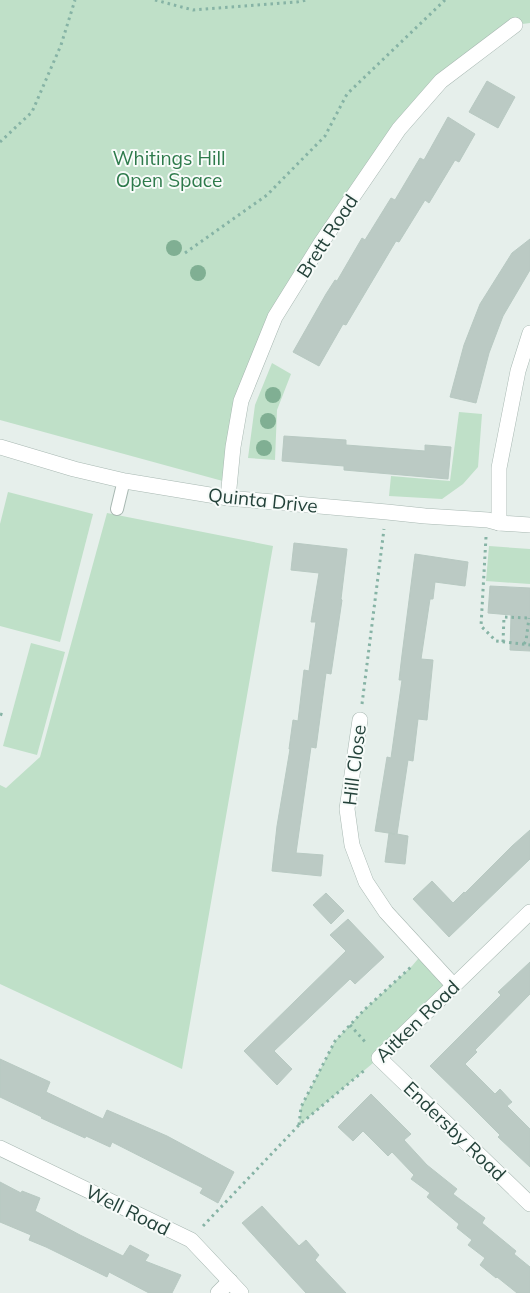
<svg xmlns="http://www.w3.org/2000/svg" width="530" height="1293" font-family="Mulish,sans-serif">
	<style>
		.green { fill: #bfe0c8 }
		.building { fill: #bbcac4; stroke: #b8c9c2 }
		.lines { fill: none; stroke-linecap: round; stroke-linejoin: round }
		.service-casing { stroke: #a8b8b2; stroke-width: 14 }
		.minor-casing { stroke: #a8b8b2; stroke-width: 16 }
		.tertiary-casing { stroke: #a8b8b2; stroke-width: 16 }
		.path { stroke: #86b3a5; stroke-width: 3; stroke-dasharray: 2.5 4; stroke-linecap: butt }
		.service { stroke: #fff; stroke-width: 12 }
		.minor { stroke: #fff; stroke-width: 15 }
		.tertiary { stroke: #fff; stroke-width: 15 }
		.tree { fill: #80af93 }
		.labels { text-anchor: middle; stroke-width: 4; stroke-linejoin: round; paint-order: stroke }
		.park-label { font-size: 19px; fill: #2d7a4b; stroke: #f7fbf9 }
		.street-label { font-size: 19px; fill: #24423a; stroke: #f7fbf9 }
	</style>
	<rect width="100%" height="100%" fill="#e6efeb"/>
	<g class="green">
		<path d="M0,0H530V23L515,25L441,81L275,317L241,401L230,483L0,420Z"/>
		<path d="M272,363L291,374L277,410L275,460L248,458L255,405Z"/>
		<path d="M459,412L482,414L478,467L463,484L442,499L389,496L391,476L450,481Z"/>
		<path d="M8,492L93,514L60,642L0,626V524Z"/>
		<path d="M107,513L273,546L182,1069L0,984V785L6,788L40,757Z"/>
		<path d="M489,546L530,549V584L486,581Z"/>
		<path d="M31,643L65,652L37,755L3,746Z"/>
		<path d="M423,953L454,986L379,1058L299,1125L301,1107L335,1041L364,1010L412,966Z"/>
	</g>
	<g class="building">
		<path d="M487,81L515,97L498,128L469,112Z"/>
		<path d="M448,117L475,134L459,162L455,160L429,203L425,200L399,242L396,241L346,325L343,324L319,366L293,352L326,294L335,280L337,281L362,238L365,240L391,198L395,200L420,158L424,160Z"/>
		<path d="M530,239V270L503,316L489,353L476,403L450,397L464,345L480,304L512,253Z"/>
		<path d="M284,436L346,440V445L425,451V445L451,447L448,479L344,470V466L282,461Z"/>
		<path d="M294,543L347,549L341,599L342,600L331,674L326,673L316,748L311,747L296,853L323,855L321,876L272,871L277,826L290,749H289L293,720L298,721L304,670L309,671L316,622H311L319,573L291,570Z"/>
		<path d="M415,554L468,562L465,586L435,582L433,599H430L421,659L433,660L427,720L418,719L413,761L408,760L397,834L408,836L405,864L385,862L389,833L395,834L375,831L387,757L391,758L398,708L402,680H399L402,655Z"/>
		<path d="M490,586L530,588V651L510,650L511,615L488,613Z"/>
		<path d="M530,830V859L449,937L413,899L432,881L453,903L464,892L465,893L512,846Z"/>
		<path d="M326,893L344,911L331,924L313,905Z"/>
		<path d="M348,919L384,957L355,984L350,979L274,1051L292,1069L277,1085L244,1051L346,951L330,935Z"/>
		<path d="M530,962V994L475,1050L477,1052L465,1064L495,1094L500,1089L512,1102L507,1106L530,1129V1167L498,1137L500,1135L468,1103L430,1066L501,995L498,992Z"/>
		<path d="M0,1059L50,1082L46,1092L103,1119L107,1110L167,1136L234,1172L218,1203L200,1193L203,1188L112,1142L110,1147L86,1136L85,1138L41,1118L42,1117L0,1097Z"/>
		<path d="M371,1094L411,1134L404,1140L427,1165L457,1189L453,1194L485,1218L482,1223L516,1251L514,1254L530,1267V1293H517L497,1277L496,1278L480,1265L485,1258L468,1245L472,1240L457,1228L459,1224L427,1197L430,1193L411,1179L414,1175L392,1152L388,1156L363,1131L353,1141L338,1127Z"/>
		<path d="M0,1182L21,1193L22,1191L40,1198L35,1211L80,1235L123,1256L130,1245L149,1255L145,1261L181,1275L172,1293H149L109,1272L107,1277L46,1247L29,1240L31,1235L0,1222Z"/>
		<path d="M262,1206L299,1246L306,1240L319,1255L315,1260L346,1293H306L242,1223Z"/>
	</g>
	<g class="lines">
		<defs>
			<path id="service" d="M117,509L124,480"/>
			<g id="minor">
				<path d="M228,498L233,447L241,401L275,317L321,243L399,129L441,81L515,25"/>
				<path d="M499,523V468L518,371L530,333"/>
				<path d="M360,720L347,809L352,845L366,882L386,912L454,986"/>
				<path d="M530,912L379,1058L530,1204"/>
				<path d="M0,1148L191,1240L241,1293"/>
				<path d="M218,1293L230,1281"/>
			</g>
			<path id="tertiary" d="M0,447L74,469L125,481L228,498L387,512L425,516L488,520L499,523L530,525"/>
		</defs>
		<use href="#service" class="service-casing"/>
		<use href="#minor" class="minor-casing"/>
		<use href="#tertiary" class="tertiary-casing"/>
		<g class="path">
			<path d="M155,0L193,10L297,2L307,0"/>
			<path d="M0,142L32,112L61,45L75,0"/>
			<path d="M185,253L267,195L325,136L347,94L445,0"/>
			<path d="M486,537L481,626L496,641L530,645"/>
			<path d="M503,642L504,617L530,618"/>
			<path d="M524,644L526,641L529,618"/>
			<path d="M362,704L384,529"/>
			<path d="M0,714L3,715"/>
			<path d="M350,1025L367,1044"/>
			<path d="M299,1125L301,1107L335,1041L364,1010L411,967"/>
			<path d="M203,1226L299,1125L366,1069"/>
		</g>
		<use href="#service" class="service"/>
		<use href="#minor" class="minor"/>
		<use href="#tertiary" class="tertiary"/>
	</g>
	<g class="tree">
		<circle cx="174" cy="248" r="8"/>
		<circle cx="198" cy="273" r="8"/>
		<circle cx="273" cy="395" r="8"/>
		<circle cx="268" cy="421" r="8"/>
		<circle cx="264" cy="448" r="8"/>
	</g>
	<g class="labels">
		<g class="park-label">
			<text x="169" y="165">Whitings Hill<tspan x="169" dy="22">Open Space</tspan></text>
		</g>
		<g class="street-label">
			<text transform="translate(327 236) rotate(-57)" y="7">Brett Road</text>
			<text transform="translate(263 500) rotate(6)" y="7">Quinta Drive</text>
			<text transform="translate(354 765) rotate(-83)" y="7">Hill Close</text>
			<text transform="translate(417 1021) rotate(-44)" y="7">Aitken Road</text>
			<text transform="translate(455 1131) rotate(44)" y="7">Endersby Road</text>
			<text transform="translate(128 1210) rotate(26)" y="7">Well Road</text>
		</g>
	</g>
</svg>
